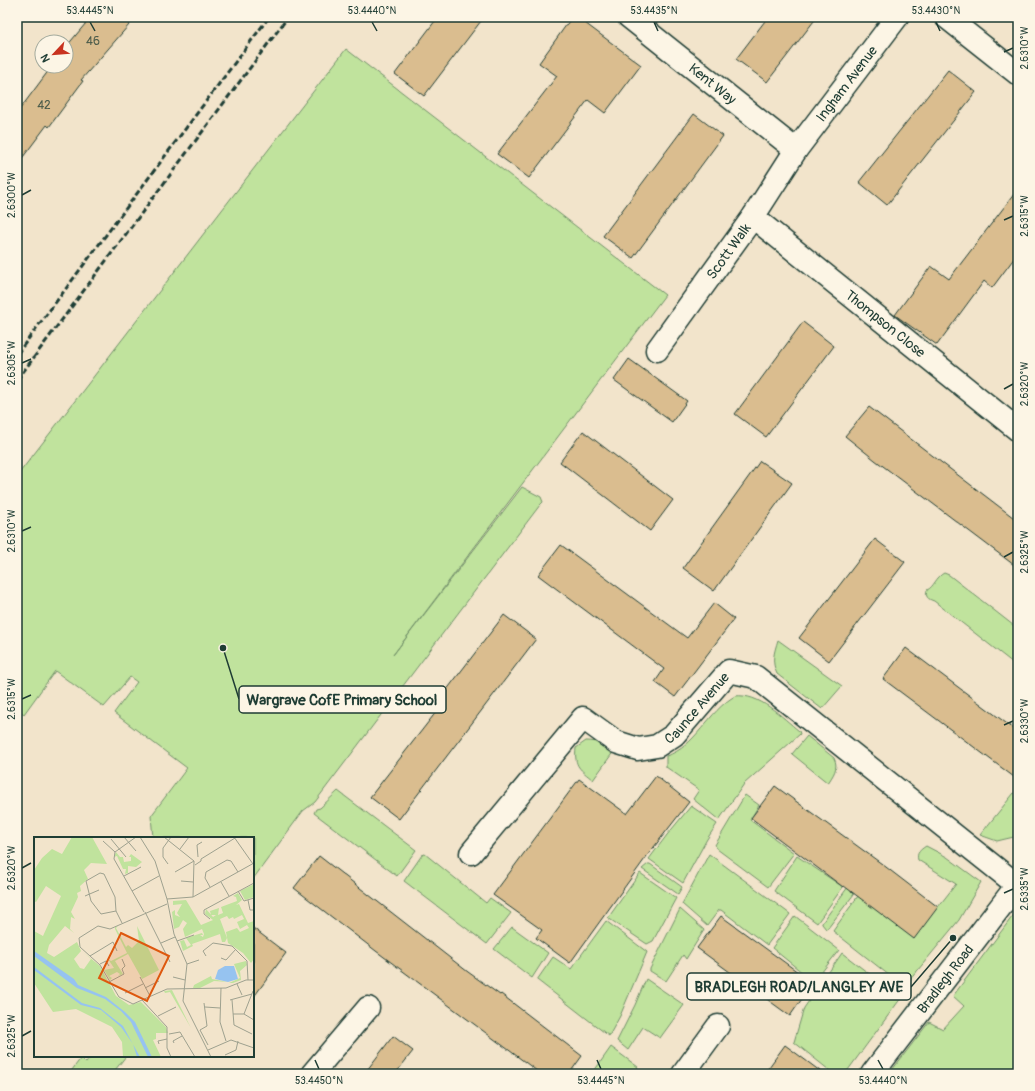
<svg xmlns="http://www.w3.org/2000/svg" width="1035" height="1091" font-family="Pangolin,sans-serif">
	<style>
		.green { fill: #c0e39d; stroke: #709068 }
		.building { fill: #dabd8f; stroke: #1f3d34 }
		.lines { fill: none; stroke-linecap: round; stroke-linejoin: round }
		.minor-casing { stroke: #1f3d34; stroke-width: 25 }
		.minor { stroke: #fcf5e5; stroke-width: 22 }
		.rail { stroke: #1f3d34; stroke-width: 3; stroke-dasharray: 6 3; stroke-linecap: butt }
		.ticks { fill: none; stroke: #1f3d34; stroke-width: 1.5 }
		.labels { text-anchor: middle; stroke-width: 3; stroke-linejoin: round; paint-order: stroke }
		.number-label { font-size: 12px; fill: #4e5d4b }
		.street-label { font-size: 14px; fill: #1f3d34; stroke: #fcf5e5 }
		.inset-road { fill: none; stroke: #9ea18f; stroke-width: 1 }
		.view { fill: #de580e; fill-opacity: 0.15; stroke: #de580e; stroke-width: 2 }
		.inset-edge { fill: none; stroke: #1f3d34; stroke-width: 2 }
		.leader { fill: none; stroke: #1f3d34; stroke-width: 1.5 }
		.callout-dot { fill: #1f3d34; stroke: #fcf5e5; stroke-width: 1.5 }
		.callout { fill: #fcf5e5; stroke: #1f3d34; stroke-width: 1.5 }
		.callout-label { font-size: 15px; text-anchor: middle; font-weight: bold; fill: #1f3d34 }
		.neatline { fill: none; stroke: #1f3d34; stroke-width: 1.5 }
		.ticks-label { font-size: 10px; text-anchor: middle; fill: #1f3d34 }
	</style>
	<rect width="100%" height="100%" fill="#f2e4cb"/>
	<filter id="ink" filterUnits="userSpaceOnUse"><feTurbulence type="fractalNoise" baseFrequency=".025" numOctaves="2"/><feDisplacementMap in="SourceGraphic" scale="8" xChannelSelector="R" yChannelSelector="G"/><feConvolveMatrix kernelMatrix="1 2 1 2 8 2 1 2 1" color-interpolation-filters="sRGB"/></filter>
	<g filter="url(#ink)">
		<g class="green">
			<path d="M346,49L665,295L393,655L522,487L541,497L543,502L540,505L315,802L303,811L253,879V838H153L151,816L187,768L114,713L137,682L130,677L104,707L55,671L24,714L17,709V476Z"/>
			<path d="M944,573L949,575L1018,629V667L934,601C928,599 925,597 927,590C934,587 936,577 944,573Z"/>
			<path d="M778,640L842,686L822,709L777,674C771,661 774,653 778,640Z"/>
			<path d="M735,696C759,693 782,717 799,731L800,734L744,784L719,820L693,799L699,790L666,767V756C696,747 708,711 735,696Z"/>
			<path d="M807,736L834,758C839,768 833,775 828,783L792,754Z"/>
			<path d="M586,741C598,741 604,744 614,751L593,780C580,769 574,767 576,748Z"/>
			<path d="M1018,788V836L997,841L980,835Z"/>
			<path d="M338,791L416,850L397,876L314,813L316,809L320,808Z"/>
			<path d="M745,795L759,805L750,820L794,853L768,887L717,849L715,845Z"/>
			<path d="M691,806L717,824L707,839L683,883L649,859L667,835Z"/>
			<path d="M926,846L947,857L981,882L959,920L904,987L833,931L858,896L938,907L956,884L918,860C916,853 920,850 926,846Z"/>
			<path d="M425,854L486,903L490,898L511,913L487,944L404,881L422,855Z"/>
			<path d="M709,854L790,914L767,945L721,910H719L707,926L682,904Z"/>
			<path d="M797,856L843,887L817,923L774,891Z"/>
			<path d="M648,864H650L682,887L678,894L642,869Z"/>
			<path d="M640,873L676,898L653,941L647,944L608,918Z"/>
			<path d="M858,873L867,877L828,928L826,929L822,924V923Z"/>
			<path d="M680,909L704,930L686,959L683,955L666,981L650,971V969Z"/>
			<path d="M1018,909V1074H889L929,1022L943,1029L964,1006L953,996Z"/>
			<path d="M795,916L839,950L814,982L772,948Z"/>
			<path d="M606,921L647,952L620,1016L609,1036L537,980L553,957L571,969Z"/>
			<path d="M512,927L548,953L532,978L494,949Z"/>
			<path d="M842,953L901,998L848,1070L841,1074H834L794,1042L804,1008Z"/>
			<path d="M646,979L684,1005L660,1038L643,1027L628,1050L617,1041L635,1005Z"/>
			<path d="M611,1047L638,1067L634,1074H592Z"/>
			<path d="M92,1056H126L112,1074H69L81,1058L86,1063Z"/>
		</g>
		<g class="building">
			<path d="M91,17H136L81,80L83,81L49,127L47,125L17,165V113L52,66H66V47Z"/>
			<path d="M438,17H484L424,96L395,74Z"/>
			<path d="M572,17H577L641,65L605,113L588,100L529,178L497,154L557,76L539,63Z"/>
			<path d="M768,17H817L767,82L736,59Z"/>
			<path d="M948,70L976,92L887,205L859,182Z"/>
			<path d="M694,114L723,136L633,258L603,236Z"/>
			<path d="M1018,189V253L992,288L984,281L937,345L895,315L931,266L949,279Z"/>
			<path d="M803,322L834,346L766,437L735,414Z"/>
			<path d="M629,359L687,401L672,422L614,380Z"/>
			<path d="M869,407L1018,521V568L875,460L845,436Z"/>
			<path d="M583,431L673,500L650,531L560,462Z"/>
			<path d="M760,461L792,483L714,591L683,568Z"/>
			<path d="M875,539L905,562L829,661L799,638Z"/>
			<path d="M561,545L687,638L714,603L734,619L675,697L655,682L664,669L538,575Z"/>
			<path d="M504,615L536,639L399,819L370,797L440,707L436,704Z"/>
			<path d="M906,648L1018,732V780L883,679Z"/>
			<path d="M656,776L689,802L647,856L570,963L536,938L542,930L493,895L579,779L627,814Z"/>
			<path d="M775,786L882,864L938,907L914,939L844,886L843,887L751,818Z"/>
			<path d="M319,856L468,972L500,995L501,994L582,1056L569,1074H541L376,951L294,888Z"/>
			<path d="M721,916L813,983L790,1016L697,948Z"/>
			<path d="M253,928L286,953L253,998Z"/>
			<path d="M393,1036L413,1051L395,1074H364Z"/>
			<path d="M785,1045L824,1074H764Z"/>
		</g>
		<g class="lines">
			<defs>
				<g id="minor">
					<path id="s1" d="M629,17L796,150"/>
					<path d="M946,17L1018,74"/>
					<path id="s2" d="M753,217L1018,430"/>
					<path id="s3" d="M657,350L753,217L796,150L897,17"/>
					<path id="s4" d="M471,853L583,718L616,742L638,749L657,746L674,735L729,671L756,677L1017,885"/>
					<path d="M312,1074L368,1008"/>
					<path d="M683,1074L718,1026"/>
					<path id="s5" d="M872,1074L1018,884"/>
				</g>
			</defs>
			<use href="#minor" class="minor-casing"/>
			<use href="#minor" class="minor"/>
			<g class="rail">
				<path d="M17,354L269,17"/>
				<path d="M17,380L288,17"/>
			</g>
		</g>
	</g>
	<path class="ticks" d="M90,22L95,31M372,22L377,31M654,22L658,31M936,22L940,31M1004,52L1013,48M22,195L31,190M1004,220L1013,216M22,363L31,359M1004,389L1013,384M22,531L31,527M1004,557L1013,552M22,699L31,695M1004,725L1013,721M22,868L31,863M1004,893L1013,889M22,1036L31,1031M315,1060L319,1069M597,1060L601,1069M878,1060L883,1069"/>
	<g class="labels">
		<g class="number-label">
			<text x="93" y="45">46</text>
			<text x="44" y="109">42</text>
		</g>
		<g class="street-label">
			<text dy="5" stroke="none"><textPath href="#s3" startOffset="327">Ingham Avenue</textPath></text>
			<text dy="5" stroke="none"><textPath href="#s1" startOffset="107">Kent Way</textPath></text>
			<text dy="5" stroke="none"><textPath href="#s3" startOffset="122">Scott Walk</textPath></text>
			<text dy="5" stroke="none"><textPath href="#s2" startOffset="170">Thompson Close</textPath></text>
			<text dy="5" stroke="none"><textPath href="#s4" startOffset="314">Caunce Avenue</textPath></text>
			<text dy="5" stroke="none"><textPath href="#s5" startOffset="120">Bradlegh Road</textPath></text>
		</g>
	</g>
	<g transform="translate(34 837)">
		<rect width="220" height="220" fill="#f2e4cb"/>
		<path d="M38,0H58L73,27L57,26L50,33L54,42L46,49L47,54L43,56L44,60L37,75L41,82L37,80L36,92L40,96L31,89L15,108L13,116L20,120L43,105L47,114L40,122L46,131L50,132L57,122L49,115L66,129L82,159L95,168L107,165L132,190L134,196H122V202L119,203L127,220H89L88,205L78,190L42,172L19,175L0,146V94L9,99L27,59L12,49L2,65L0,64V33L8,21L18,12L28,17ZM82,15L86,20H89L90,25L97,24V20H95L97,17L108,25L102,30L94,29V36L91,37L92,32H89L83,19L80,20ZM220,47V60L211,63L206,54ZM204,56L208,63L202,68L205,67L214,86L220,84V122L217,126L209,116L194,106L192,95L203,91L206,95L215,91L213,88L206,92L203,85L210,82L208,78L200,82L199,80L195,82L193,79L186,82L193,101L191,105H188L186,97L158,107L159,109L149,114L146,104L150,103L153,110L157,108L152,101L168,96L169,98H166L169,100L170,97L168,92L151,100L149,92L153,86L149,83L145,90L140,92L138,75L141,73V78L146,80L143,76L148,67L139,68V64L152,63L167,88L179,83L171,77L172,72L179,80L182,78H177L176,74L185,71L184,78L189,76L187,70L203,64L202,60L199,59ZM84,89L82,91L92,110L94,108L98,111L105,104L103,89L125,133L108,142L94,117L81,124L89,137L84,139L86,137L83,135L75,139L78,141L76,143L70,133L80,131L74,122L77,124L93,116L81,92V90ZM212,124L213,128L206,134L207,143L199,146H195L206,141L200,127ZM177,139L178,142L194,145L180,144L166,151H159L160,148ZM138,153L157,191L136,155L131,156L130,154Z" fill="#c0e39d"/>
		<path d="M0,114L40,142L44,148L72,160L91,175L101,185L118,220H114L97,185L87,174L71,162L43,151L0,119ZM191,129H200L204,142L194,145L181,142L184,133ZM0,130L48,166L66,171L89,189L106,220H103L99,207L87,190L67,173L47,168L0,133Z" fill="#96c3f0"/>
		<path class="inset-road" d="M90,0L102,14M106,0L121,24L133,62L140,97L153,127L149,164L177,220M130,0L160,24L159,60M200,0L219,27M77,2L92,20M69,4L81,15M146,12L155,0M81,15L80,22L110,75M81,15L102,0M164,20L163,8L168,5M134,27L129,20V11L137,0M161,28L167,24V22L201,1M141,35L160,24M90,39L107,30M147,44L159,45M187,45L195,59M176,50L171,41L172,35L193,23L197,24L204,35M98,54L125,39M204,54L210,64L220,61M51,59L65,53M133,62L159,60L220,26M214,63L216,73H219M133,67L76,92L64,89L45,101L46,110L66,128L85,160L99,167L133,152L192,151L212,143H220M82,74L67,77L57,64L52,44L66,36L70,37L81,60L82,74L88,86M111,75L136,125M176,82L170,77V73L220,46M143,104L160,98M127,106L141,100M56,119L79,105L83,114M172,119L169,114L179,106L198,109L213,124L214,143M187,121L192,123L202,112M66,127L72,124L75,129M153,127L165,123M106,140L116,159M139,140L151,143M75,145L90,137L88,132L91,129L88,122M203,147L208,158M111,151L125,144M187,151L186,185L192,204M91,156L109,147M108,163L133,190V211L137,220M196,163L218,157M198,163L200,188L218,197M170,166L173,189L166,193L174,208M171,170L186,171M199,177H210L220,183M210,177L219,154M124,179L142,170M135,197L146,195L161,220M140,206L139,204L148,199M125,207L124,204L133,202M174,213L197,203L220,211M191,218L202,213L204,204"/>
		<path class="view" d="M87,96L135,119L113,164L65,141Z"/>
		<rect width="220" height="220" class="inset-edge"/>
	</g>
	<path class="leader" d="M223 648L239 699M953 938L911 987"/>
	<g class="callout-dot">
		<circle cx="223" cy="648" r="4"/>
		<circle cx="953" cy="938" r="4"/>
	</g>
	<g class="callout">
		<rect x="239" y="686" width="207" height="27" rx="4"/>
		<rect x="687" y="973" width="224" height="27" rx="4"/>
	</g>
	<g class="callout-label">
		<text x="342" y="705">Wargrave CofE Primary School</text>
		<text x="799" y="992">BRADLEGH ROAD/LANGLEY AVE</text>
	</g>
	<rect width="1035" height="1091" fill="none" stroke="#fcf5e5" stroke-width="44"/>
	<g transform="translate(54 54) rotate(244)"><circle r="19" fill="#fcf5e5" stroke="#a4ab9e"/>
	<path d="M0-3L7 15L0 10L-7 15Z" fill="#c8321e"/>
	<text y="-6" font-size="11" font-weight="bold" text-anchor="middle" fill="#1f3d34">N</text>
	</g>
	<rect x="22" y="22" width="991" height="1047" class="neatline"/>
	<g class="ticks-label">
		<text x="90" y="14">53.4445°N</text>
		<text x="372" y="14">53.4440°N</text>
		<text x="654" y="14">53.4435°N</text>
		<text x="936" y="14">53.4430°N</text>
		<text transform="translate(1024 48) rotate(-90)" y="4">2.6310°W</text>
		<text transform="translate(11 195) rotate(-90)" y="4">2.6300°W</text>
		<text transform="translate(1024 216) rotate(-90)" y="4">2.6315°W</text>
		<text transform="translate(11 363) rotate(-90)" y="4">2.6305°W</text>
		<text transform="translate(1024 384) rotate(-90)" y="4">2.6320°W</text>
		<text transform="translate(11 531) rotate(-90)" y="4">2.6310°W</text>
		<text transform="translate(1024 552) rotate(-90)" y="4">2.6325°W</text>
		<text transform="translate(11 699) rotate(-90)" y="4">2.6315°W</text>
		<text transform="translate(1024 721) rotate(-90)" y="4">2.6330°W</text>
		<text transform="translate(11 868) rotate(-90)" y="4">2.6320°W</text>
		<text transform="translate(1024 889) rotate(-90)" y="4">2.6335°W</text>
		<text transform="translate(11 1036) rotate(-90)" y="4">2.6325°W</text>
		<text x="319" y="1084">53.4450°N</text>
		<text x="601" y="1084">53.4445°N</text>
		<text x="883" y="1084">53.4440°N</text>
	</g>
</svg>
